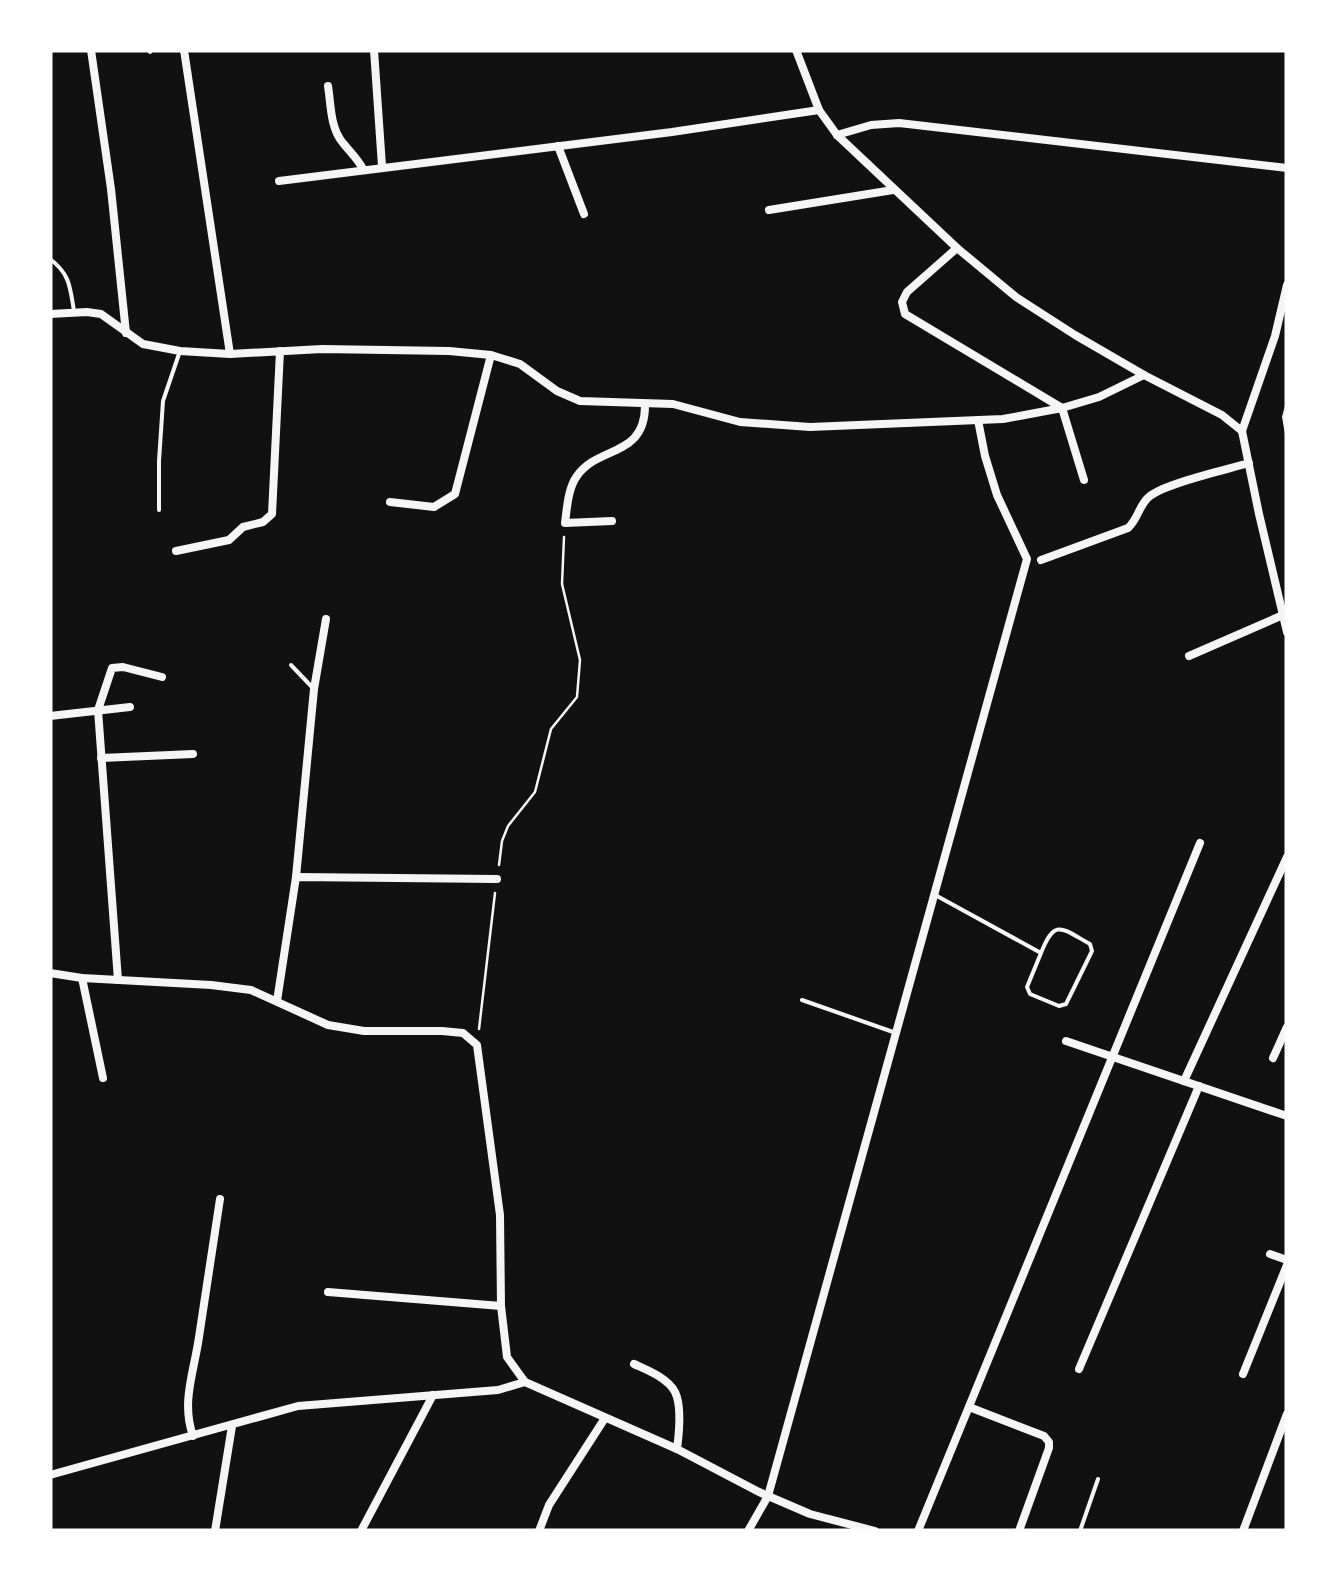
<svg xmlns="http://www.w3.org/2000/svg" width="1337" height="1581" font-family="'Alegreya Sans',sans-serif">
	<style>
		.lines { fill: none; stroke-linecap: round; stroke-linejoin: round }
		.path { stroke: #f5f5f5; stroke-width: 2.5 }
		.service { stroke: #f5f5f5; stroke-width: 4 }
		.minor { stroke: #f5f5f5; stroke-width: 8 }
	</style>
	<rect width="100%" height="100%" fill="#111"/>
	<g class="lines">
		<g class="path">
			<path d="M499,865L502,841L508,826L535,792L551,729L577,697L580,660L562,584L564,537"/>
			<path d="M479,1029L495,893"/>
		</g>
		<g class="service">
			<path d="M150,50V52"/>
			<path d="M50,259C70,274 70,287 74,311"/>
			<path d="M1287,406L1284,417L1287,434"/>
			<path d="M159,510V461L163,401L180,351"/>
			<path d="M291,665L311,686"/>
			<path d="M937,896L1041,953C1055,918 1061,928 1090,944L1092,951L1066,1004L1059,1006L1030,994L1027,987L1041,953"/>
			<path d="M802,1000L896,1033"/>
			<path d="M1080,1531L1098,1479"/>
		</g>
		<g class="minor">
			<path d="M91,50L111,189L126,333"/>
			<path d="M184,50L230,354"/>
			<path d="M374,50L382,166"/>
			<path d="M796,50L819,110L837,135L957,248L1016,297L1075,335L1144,375L1222,415L1242,431"/>
			<path d="M328,86C331,104 330,128 343,143C350,152 357,158 363,169"/>
			<path d="M837,135L871,125L899,123L1287,168"/>
			<path d="M558,146L584,214"/>
			<path d="M279,181L672,132L819,110"/>
			<path d="M769,210L893,190"/>
			<path d="M957,248L907,292L902,302L905,314L1062,408L1084,480"/>
			<path d="M1287,285L1275,336L1242,431L1259,514L1287,632"/>
			<path d="M50,314L87,312L101,314L143,344L180,351L230,354L322,349L449,351L491,355L520,364L557,391L580,401L673,404L740,422L810,427L1003,419L1062,408L1099,397L1144,375"/>
			<path d="M390,502L434,507L455,494L491,355"/>
			<path d="M612,521L565,523C567,508 568,488 577,476C598,445 646,458 645,404"/>
			<path d="M176,551L229,540L243,527L263,522L272,514L280,351"/>
			<path d="M1041,560L1128,528C1139,518 1139,504 1150,496C1167,483 1225,470 1249,463"/>
			<path d="M1189,656L1283,615"/>
			<path d="M50,716L130,707"/>
			<path d="M101,758L193,754"/>
			<path d="M296,877L314,689L326,619"/>
			<path d="M50,973L82,978L211,985L251,990L328,1025L364,1031H442L463,1033L477,1045L500,1215L501,1306L507,1357L525,1382L677,1449L759,1492L810,1514L875,1531"/>
			<path d="M82,978L103,1078"/>
			<path d="M118,980L98,710L112,668L123,667L162,677"/>
			<path d="M277,1001L296,877L497,879"/>
			<path d="M1066,1041L1287,1116"/>
			<path d="M1273,1058L1287,1027"/>
			<path d="M1184,1081L1287,857"/>
			<path d="M1270,1254L1287,1260"/>
			<path d="M328,1292L501,1306"/>
			<path d="M634,1364C647,1370 668,1378 675,1392C682,1406 679,1434 677,1449"/>
			<path d="M1079,1369L1199,1086"/>
			<path d="M1243,1374L1287,1265"/>
			<path d="M969,1407L1044,1436L1049,1442V1448L1019,1531"/>
			<path d="M193,1436C181,1402 194,1372 199,1337C206,1291 213,1245 220,1199"/>
			<path d="M50,1475L298,1406L498,1390L525,1382"/>
			<path d="M215,1531L232,1426"/>
			<path d="M361,1531L433,1395"/>
			<path d="M539,1531L549,1505L605,1418"/>
			<path d="M748,1531L768,1496L1027,559L997,495L985,456L978,420"/>
			<path d="M918,1531L1200,843"/>
			<path d="M1243,1531L1287,1414"/>
		</g>
	</g>
	<rect width="1337" height="1581" fill="none" stroke="#ffffff" stroke-width="105"/>
</svg>
